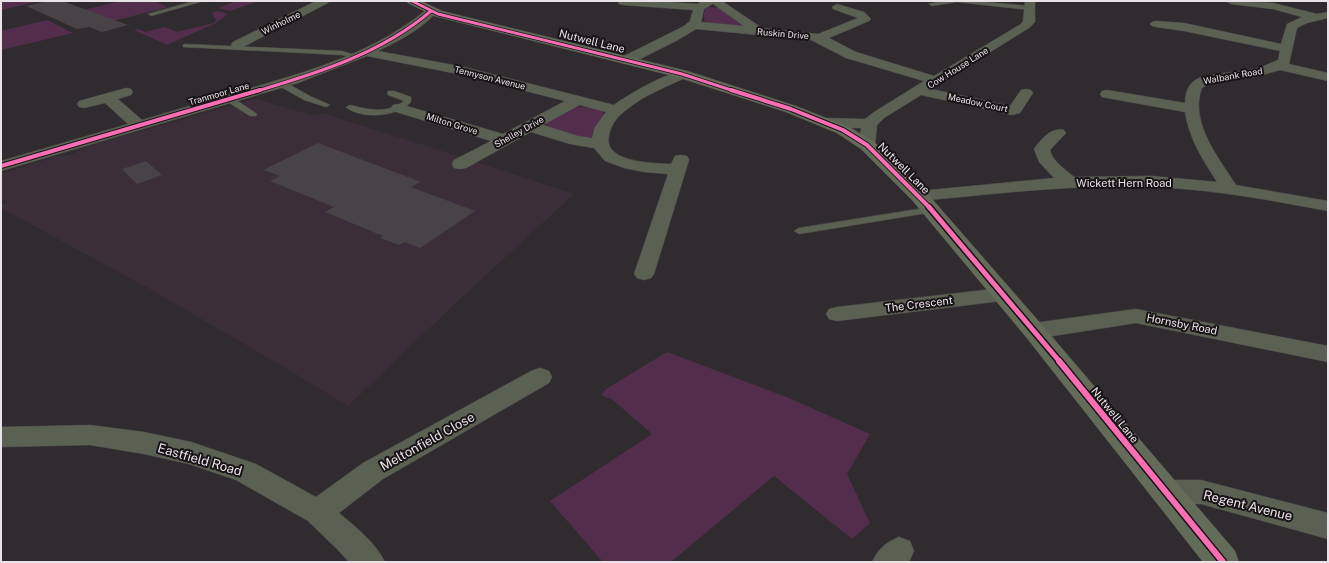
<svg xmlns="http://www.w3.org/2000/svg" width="1329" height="563" font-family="'Public Sans',sans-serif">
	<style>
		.built { fill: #3c2e39 }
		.green { fill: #532e4c }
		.building { fill: #474346 }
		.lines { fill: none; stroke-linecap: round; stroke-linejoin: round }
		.lane-casing { stroke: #494648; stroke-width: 1 }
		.street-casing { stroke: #494648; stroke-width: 1 }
		.secondary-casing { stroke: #494648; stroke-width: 1 }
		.lane { fill: #5a6052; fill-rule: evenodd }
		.street { fill: #5a6052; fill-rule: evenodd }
		.secondary { fill: #636b59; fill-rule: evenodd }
		.cycleway-far3-casing { stroke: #181316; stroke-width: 4.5 }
		.cycleway-far2-casing { stroke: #181316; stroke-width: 6 }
		.cycleway-far1-casing { stroke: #181316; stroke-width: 8 }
		.cycleway-casing { stroke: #181316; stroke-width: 9 }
		.cycleway-far3 { stroke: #f96db3; stroke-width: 3 }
		.cycleway-far2 { stroke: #f96db3; stroke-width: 4 }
		.cycleway-far1 { stroke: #f96db3; stroke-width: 5 }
		.cycleway { stroke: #f96db3; stroke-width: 6 }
		.labels { text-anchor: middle; stroke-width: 4; stroke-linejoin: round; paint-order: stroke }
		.far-street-label { font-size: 9px; fill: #e9e3e7; stroke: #181316 }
		.street-label { font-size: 11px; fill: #e9e3e7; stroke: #181316 }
		.near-street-label { font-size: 13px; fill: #e9e3e7; stroke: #181316 }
	</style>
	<rect width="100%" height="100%" fill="#302b2f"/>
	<path class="built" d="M256,99L315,116L322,113L461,157L574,194L461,298L348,406L284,367L150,289L1,208V205L8,202L1,199V174L57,156L72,155L81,148Z"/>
	<g class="green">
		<path d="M1,1H41L1,10Z"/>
		<path d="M121,1H153L168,7L106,23L79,11Z"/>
		<path d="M237,1H259L230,11L218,8Z"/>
		<path d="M707,7L721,8L746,24L743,28L706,23C703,19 703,10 707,7Z"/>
		<path d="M218,11L228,14L216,23L167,45L134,30L138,29L146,32L165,27L177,32L214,23L217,19L213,17L215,16L212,15L213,14L211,13Z"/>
		<path d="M47,20L73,33L1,50V31Z"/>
		<path d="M581,107L600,109L605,115L592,137L578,138L548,127L546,124L549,121L573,108Z"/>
		<path d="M667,352L789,398L870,434L847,474L870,523L852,539L774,476L671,562H603L550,501L652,434L613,400L601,395L606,389Z"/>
	</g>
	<g class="building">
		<path d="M48,1H62L128,25L102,32L89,27L77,29L26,6Z"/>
		<path d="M318,143L421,182L411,187L475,211L420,248L405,242L399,245L380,238L383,236L325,212L334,207L270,181L280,176L263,170Z"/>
		<path d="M146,161L162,175L137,184L122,169Z"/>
	</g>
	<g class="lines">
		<defs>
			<g id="lane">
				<path d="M194,1H204L151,16L148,14Z"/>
				<path d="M942,1H975L1030,6L1033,8L1030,10L957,2L932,6L929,4Z"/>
				<path d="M185,44L342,51L359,56L356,58L342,55L183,47V45Z"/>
				<path d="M279,82H285L310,96L330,105L326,107L304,100L279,86Z"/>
				<path d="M388,91H394L411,97V102C398,117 361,120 346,107L350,105C370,110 386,114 404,101L388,95Z"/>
				<path d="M226,97H232L257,114L256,116H250L226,101Z"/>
				<path d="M931,207L936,210L934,212L799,234L794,231L799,228Z"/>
			</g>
			<g id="street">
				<path d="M316,1H329L328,3L241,48H233L231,45L233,42Z"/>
				<path d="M618,1H657L697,4L701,1H722L762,28L818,34L858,18L833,9L832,7L837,4L864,12L871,19L869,21L829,38L856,52L934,76L1021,24L1023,21L1025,1H1035V22L1029,28L931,89L1010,106L1021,90L1026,89L1031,90L1033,93L1020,113L1012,115L921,95L884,118L877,125L875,145L873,148L867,150L861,148L859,145L861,128H827L822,126L819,123L822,120L827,118L865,119L874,112L924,81L846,58L811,40L696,29L676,41L638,60L627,64L622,63L621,60L622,57L684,26L690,21L693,10L623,5L619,4ZM713,4L744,26L701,22L704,9Z"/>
				<path d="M1226,1L1273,3L1317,14L1328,12V18L1307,23L1297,28L1289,64L1328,73V81L1280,70L1259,76L1208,84L1202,88C1189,122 1219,158 1236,185L1328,201V211C1270,200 1211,189 1151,187C1073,184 996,194 919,201L913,200L910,196L913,192L919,191L1054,178L1039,162L1034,149C1041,139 1051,127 1064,130L1066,133L1050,150C1053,162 1065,169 1074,177L1152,176L1217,182C1203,160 1189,139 1185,112L1107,98L1102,97L1100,94L1102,91L1107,90L1185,103C1185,89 1191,79 1205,76L1259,68L1278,60L1280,51L1184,31L1156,27L1152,26L1150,24L1152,22L1156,21L1184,23L1281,44L1287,24L1302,17L1273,9L1231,4Z"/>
				<path d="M431,8L437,11C423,29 398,41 378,51L464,67L614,105C625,96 674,68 687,71L689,74L687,77C666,87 642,96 625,111C616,118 611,125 609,136C603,163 655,163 671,164L675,156L681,155L687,156L689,160L654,274L651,278L644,280L637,278L634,274L668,174L644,172L624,168L605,161L594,148L570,144L531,132L466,168L460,169L454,168L452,164L454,160L491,141L393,111L391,108L393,105L398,104L403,105L503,134L565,101L463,75L367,56L298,83L1,171V161L128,124L105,103L84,108L79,107L77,104L79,101L126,88L131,89L133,92L131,95L118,99L142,120C178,109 214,99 251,88C313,70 377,51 427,9ZM580,105L606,112L595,127L592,138L578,136L543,125Z"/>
				<path d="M1002,288L1010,290L1013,295L1010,300L837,321L829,319L826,314L829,309L837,307Z"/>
				<path d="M1136,309L1328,346V362L1136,323L1034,339L1026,336L1023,331L1026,326L1034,323Z"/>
				<path d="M540,368L549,371L552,377L549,383L383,479L339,513C356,527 375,542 385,562H349L337,549L308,521L236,480L189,464L144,454L90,445L1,447V427L90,425L144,432L191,442L256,464L316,497L363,463L531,371Z"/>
				<path d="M1167,480H1201L1328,513V539L1201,504H1167L1157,501L1153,492L1157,483Z"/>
				<path d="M899,537L910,541L914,551L909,562H872C878,549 886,542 899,537Z"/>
			</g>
			<path id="secondary" d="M406,1H421L442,11L687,71L796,106L849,127L873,141L926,192L1042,325L1235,551L1239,562H1203L1026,337L912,200L861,149L837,133L786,112L677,77L434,16L408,3Z"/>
		</defs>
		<use href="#lane" class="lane-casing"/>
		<use href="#street" class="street-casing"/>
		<use href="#secondary" class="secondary-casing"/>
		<use href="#lane" class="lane"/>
		<use href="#street" class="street"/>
		<use href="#secondary" class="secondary"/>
		<defs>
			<g id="cycleway-far3">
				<path d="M412,1L438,14L682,74L734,91"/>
				<path d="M257,91C318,73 382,53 431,11"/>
			</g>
			<g id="cycleway-far2">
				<path d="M731,90L791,109L843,130L867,145L930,208"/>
				<path d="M1,166L260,90"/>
			</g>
			<path id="cycleway-far1" d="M929,207L1060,362"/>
			<path id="cycleway" d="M1059,361L1223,562"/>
		</defs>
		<use href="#cycleway-far3" class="cycleway-far3-casing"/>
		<use href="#cycleway-far2" class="cycleway-far2-casing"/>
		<use href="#cycleway-far1" class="cycleway-far1-casing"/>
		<use href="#cycleway" class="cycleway-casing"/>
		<use href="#cycleway-far3" class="cycleway-far3"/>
		<use href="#cycleway-far2" class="cycleway-far2"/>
		<use href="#cycleway-far1" class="cycleway-far1"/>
		<use href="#cycleway" class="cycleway"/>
	</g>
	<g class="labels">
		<g class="far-street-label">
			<text transform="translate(281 23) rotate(-26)" y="3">Winholme</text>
			<text transform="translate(783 34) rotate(5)" y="3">Ruskin Drive</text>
			<text transform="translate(958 68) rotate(-32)" y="3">Cow House Lane</text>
			<text transform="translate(1233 76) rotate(-10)" y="3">Walbank Road</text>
			<text transform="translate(490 78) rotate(14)" y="3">Tennyson Avenue</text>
			<text transform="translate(219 94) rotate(-16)" y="3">Tranmoor Lane</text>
			<text transform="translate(978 103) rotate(12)" y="3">Meadow Court</text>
			<text transform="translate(452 124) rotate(17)" y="3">Milton Grove</text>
			<text transform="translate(519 132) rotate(-29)" y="3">Shelley Drive</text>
		</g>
		<g class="street-label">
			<text transform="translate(592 41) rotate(14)" y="4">Nutwell Lane</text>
			<text transform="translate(904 168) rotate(45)" y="4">Nutwell Lane</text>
			<text x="1124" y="187">Wickett Hern Road</text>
			<text transform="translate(919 304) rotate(-7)" y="4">The Crescent</text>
			<text transform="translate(1182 324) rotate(11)" y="4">Hornsby Road</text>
			<text transform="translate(1115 415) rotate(51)" y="4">Nutwell Lane</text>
		</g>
		<g class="near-street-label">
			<text transform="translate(427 441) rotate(-29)" y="5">Meltonfield Close</text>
			<text transform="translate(200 459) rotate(16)" y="5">Eastfield Road</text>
			<text transform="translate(1248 505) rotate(14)" y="5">Regent Avenue</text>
		</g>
	</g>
	<rect width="1329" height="563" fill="none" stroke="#e9e3e7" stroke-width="4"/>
</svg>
